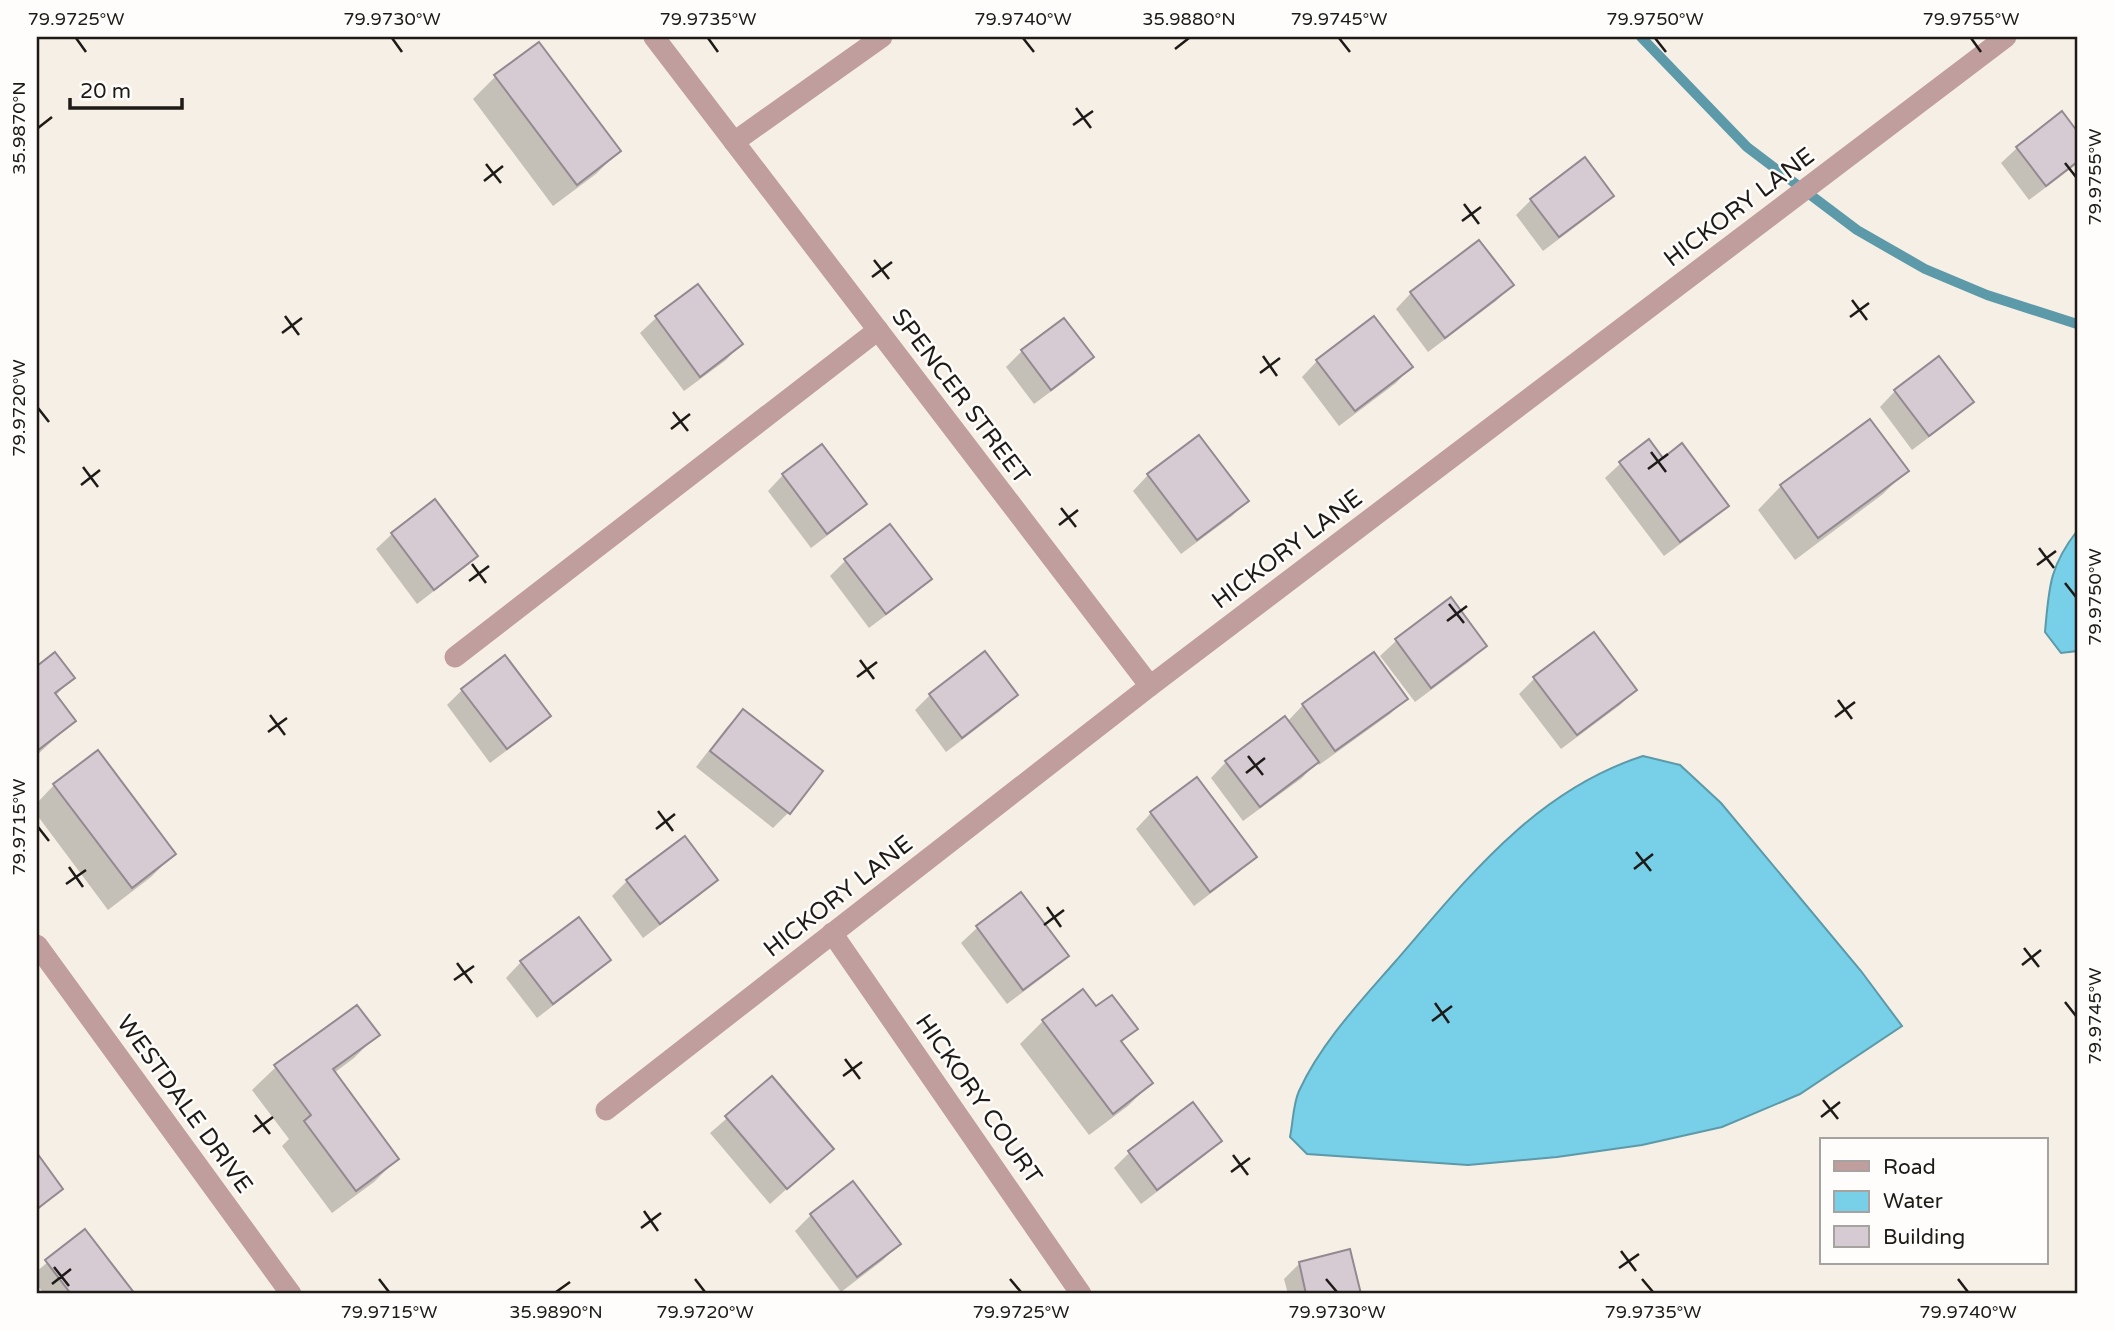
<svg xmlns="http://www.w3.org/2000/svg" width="2114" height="1331" font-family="'Varela Round',sans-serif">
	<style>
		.water { fill: #77d0e8; stroke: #5c99a9; stroke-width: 2 }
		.shadow { fill: #0003 }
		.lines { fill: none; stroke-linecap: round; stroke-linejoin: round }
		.stream { stroke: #5c99a9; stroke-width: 10 }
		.building { fill: #d6cbd2; stroke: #938990; stroke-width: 2 }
		.minor { stroke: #c09e9e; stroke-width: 21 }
		.ticks { fill: none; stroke: #1d1a17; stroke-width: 2.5 }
		.labels { text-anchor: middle; stroke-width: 5; stroke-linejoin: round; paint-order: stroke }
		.street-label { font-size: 24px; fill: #1d1a17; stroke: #fffdfb }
		.neatline { fill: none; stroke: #1d1a17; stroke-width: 2.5 }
		.ticks-label { font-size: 18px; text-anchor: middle; fill: #1d1a17 }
	</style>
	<rect width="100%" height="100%" fill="#f6efe5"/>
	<g class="water">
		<path d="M2077,531V651L2061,653L2045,632C2049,588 2049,567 2077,531Z"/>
		<path d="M1643,756L1680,765L1721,803L1861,971L1902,1026L1800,1094L1722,1127L1642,1145L1557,1157L1468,1165L1307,1154L1290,1137C1293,1123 1293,1104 1299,1091C1321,1043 1360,1002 1394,963C1466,880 1534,791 1643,756Z"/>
	</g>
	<g class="shadow">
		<path d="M496,76L619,151L596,174L553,206L473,99Z"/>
		<path d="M2062,114L2077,134V164L2029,200L2001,163L2017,148Z"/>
		<path d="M1612,196L1596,211L1543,251L1516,215L1531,200Z"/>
		<path d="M1512,285L1496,301L1428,352L1396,309L1411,293Z"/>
		<path d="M698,286L741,344L726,360L684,391L640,333L656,318Z"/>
		<path d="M1063,320L1091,357L1076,373L1034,404L1006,367L1022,351Z"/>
		<path d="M1317,361L1411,367L1396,383L1339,426L1302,377Z"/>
		<path d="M1895,391L1972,402L1956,417L1912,450L1880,407Z"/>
		<path d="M821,446L865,504L849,519L811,548L768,491L783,475Z"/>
		<path d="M1662,460L1727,505L1711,521L1664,556L1605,478L1621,463Z"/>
		<path d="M1906,471L1883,494L1795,560L1758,510L1781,486Z"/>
		<path d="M1148,475L1247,501L1232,516L1181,554L1133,491Z"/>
		<path d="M392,534L476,556L460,571L417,604L376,549Z"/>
		<path d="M845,561L929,579L914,594L869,628L830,576Z"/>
		<path d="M1450,600L1485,646L1470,661L1415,702L1380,656L1396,641Z"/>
		<path d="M55,655L73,678L55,696L74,721L37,755V668Z"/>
		<path d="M1534,679L1635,690L1620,705L1561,749L1519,694Z"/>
		<path d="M462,690L549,716L533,731L490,763L447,705Z"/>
		<path d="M930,695H1016L1000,711L946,752L915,710Z"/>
		<path d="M1405,699L1390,714L1319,765L1317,762L1302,778L1243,821L1211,778L1226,762L1284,719L1287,722L1303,705Z"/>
		<path d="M743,711L789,812L773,828L696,767L727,727Z"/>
		<path d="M54,785L174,854L151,877L108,910L37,815V803Z"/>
		<path d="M1151,813L1254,857L1239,872L1194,906L1136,829Z"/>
		<path d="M716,879L700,895L643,938L612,896L627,881Z"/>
		<path d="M1020,895L1066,956L1051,971L1007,1004L961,943L977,928Z"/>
		<path d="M609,960L593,975L537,1018L506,978L521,962Z"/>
		<path d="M1096,1009L1135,1029L1121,1043L1151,1083L1128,1106L1089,1135L1020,1044L1043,1021Z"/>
		<path d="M377,1035L354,1058L334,1073L397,1159L374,1182L332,1213L282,1146L289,1139L252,1090L276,1067Z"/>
		<path d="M772,1079L831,1149L770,1204L710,1133Z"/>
		<path d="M1192,1105L1220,1141L1204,1156L1141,1204L1114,1168L1129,1153Z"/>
		<path d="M37,1156L61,1189L37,1211Z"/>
		<path d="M853,1183L899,1244L883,1260L841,1292L795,1231L811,1215Z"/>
		<path d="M85,1232L133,1294H44L37,1285V1271Z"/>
		<path d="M1349,1251L1359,1294H1288L1284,1279L1299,1264Z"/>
	</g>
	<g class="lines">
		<path class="stream" d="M1641,37L1747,147L1857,230L1925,269L1987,295L2077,324"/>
	</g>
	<g class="building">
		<path d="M539,42L621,151L577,185L494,75Z"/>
		<path d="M2062,111L2077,131V162L2046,186L2016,147Z"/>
		<path d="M1585,157L1614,196L1559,237L1530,199Z"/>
		<path d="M1479,240L1514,285L1445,338L1410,292Z"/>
		<path d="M698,284L743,344L700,377L655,316Z"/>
		<path d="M1374,316L1413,367L1355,411L1316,360Z"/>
		<path d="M1064,318L1094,357L1051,390L1021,350Z"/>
		<path d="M1939,356L1974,402L1929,436L1894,390Z"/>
		<path d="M1870,419L1909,471L1818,538L1780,485Z"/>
		<path d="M1199,435L1249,501L1197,540L1147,474Z"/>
		<path d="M1649,439L1663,458L1682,443L1729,506L1680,542L1619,462Z"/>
		<path d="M822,444L867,504L827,534L782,474Z"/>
		<path d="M435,499L478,556L434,590L391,533Z"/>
		<path d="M890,524L932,579L886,614L844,559Z"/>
		<path d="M1451,597L1487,646L1431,688L1395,639Z"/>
		<path d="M1594,632L1637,690L1577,735L1533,677Z"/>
		<path d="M985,651L1018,695L962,738L929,694Z"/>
		<path d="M55,652L75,678L55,693L76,721L37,751V666Z"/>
		<path d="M1374,652L1408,699L1335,751L1302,704Z"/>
		<path d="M505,655L551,716L507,749L461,689Z"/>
		<path d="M743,709L823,771L790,814L710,751Z"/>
		<path d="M1285,716L1319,762L1260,807L1225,761Z"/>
		<path d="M98,750L176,854L132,888L53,784Z"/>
		<path d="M1197,777L1257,857L1210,892L1150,812Z"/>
		<path d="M685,836L718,880L660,924L626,880Z"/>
		<path d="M1021,892L1069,956L1023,990L976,926Z"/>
		<path d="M579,917L611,960L553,1004L520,961Z"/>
		<path d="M1083,989L1096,1006L1112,995L1138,1029L1121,1041L1153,1083L1113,1114L1042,1020Z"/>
		<path d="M357,1005L380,1035L333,1069L399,1159L356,1191L304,1121L311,1115L274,1065Z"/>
		<path d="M772,1076L834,1149L787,1189L725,1116Z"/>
		<path d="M1193,1102L1222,1141L1157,1190L1128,1151Z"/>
		<path d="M37,1153L63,1189L37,1209Z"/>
		<path d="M853,1181L901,1244L857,1277L810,1214Z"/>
		<path d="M85,1229L135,1294H71L45,1260Z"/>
		<path d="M1350,1249L1361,1294H1306L1299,1262Z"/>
	</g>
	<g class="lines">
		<g class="minor">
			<path d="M654,37L1150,686"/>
			<path d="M734,142L882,37"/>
			<path d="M455,657L878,330"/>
			<path d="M832,933L1081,1294"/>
			<path d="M37,945L291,1294"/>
			<path d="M606,1110L1150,686L2006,37"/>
		</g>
	</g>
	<path class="ticks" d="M76,38L86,52M392,38L402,52M708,38L718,52M1023,38L1034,52M1339,38L1350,52M1655,38L1666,52M1971,38L1981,52M1175,49L1189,38M1076,108L1091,128M1073,125L1093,111M38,128L52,117M2065,163L2076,177M486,164L501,183M484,181L503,166M1464,204L1479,224M1462,221L1481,207M874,260L889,279M872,277L892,262M1852,300L1867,320M285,316L299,335M1850,317L1869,303M282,333L302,318M1263,356L1277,376M1260,373L1280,358M38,408L49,422M673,412L688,431M671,429L690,414M1651,452L1666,472M83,467L98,487M1648,469L1668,454M81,485L100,470M1061,508L1076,527M1059,525L1078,510M2039,548L2054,568M472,564L486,583M2037,565L2056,551M469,581L489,566M2065,583L2076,597M1449,604L1464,623M1447,621L1467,606M860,660L874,679M857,677L877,662M1838,700L1852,719M270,715L285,735M1835,717L1855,702M268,732L287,718M1248,756L1263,775M1246,773L1265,758M658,811L673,831M38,827L49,841M656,829L675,814M1636,852L1651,871M69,867L83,887M1634,869L1653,854M66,884L86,870M1047,907L1061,927M1044,925L1064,910M2024,948L2039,967M457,963L472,983M2022,965L2041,950M454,980L474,966M2065,1002L2076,1016M1435,1003L1449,1023M1432,1021L1452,1006M845,1059L860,1079M843,1076L862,1062M1823,1100L1838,1119M255,1115L270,1134M1821,1117L1840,1102M253,1132L273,1117M1233,1155L1248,1175M1231,1172L1250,1158M644,1211L658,1231M641,1228L661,1213M1621,1251L1636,1271M54,1267L69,1286M1619,1268L1639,1254M379,1279L389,1292M695,1279L705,1292M1010,1279L1021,1292M1326,1279L1337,1292M1642,1279L1653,1292M1958,1279L1968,1292M52,1284L71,1269M556,1292L570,1282"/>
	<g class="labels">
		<g class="street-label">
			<text transform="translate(1739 207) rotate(-37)" y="8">HICKORY LANE</text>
			<text transform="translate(961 396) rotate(53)" y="8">SPENCER STREET</text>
			<text transform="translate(1287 549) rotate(-37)" y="8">HICKORY LANE</text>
			<text transform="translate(838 896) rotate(-38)" y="8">HICKORY LANE</text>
			<text transform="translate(979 1099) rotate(55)" y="8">HICKORY COURT</text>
			<text transform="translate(185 1104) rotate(54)" y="8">WESTDALE DRIVE</text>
		</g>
	</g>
	<rect width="2114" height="1331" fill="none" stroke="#fffdfb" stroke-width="77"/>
	<rect x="1820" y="1138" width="228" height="126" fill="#fffdfb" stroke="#a5a2a0" stroke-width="2"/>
	<rect x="1834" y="1161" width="35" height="10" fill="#c09e9e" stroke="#a5a2a0" stroke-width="2"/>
	<text x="1883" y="1174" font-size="21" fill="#1d1a17">Road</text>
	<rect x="1834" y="1191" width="35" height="21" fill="#77d0e8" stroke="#a5a2a0" stroke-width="2"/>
	<text x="1883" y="1208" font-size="21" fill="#1d1a17">Water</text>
	<rect x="1834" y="1226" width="35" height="21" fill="#d6cbd2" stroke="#a5a2a0" stroke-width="2"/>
	<text x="1883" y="1244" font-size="21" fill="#1d1a17">Building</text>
	<path d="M70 98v10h112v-10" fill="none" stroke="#1d1a17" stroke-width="3.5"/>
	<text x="80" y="98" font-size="21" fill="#1d1a17" stroke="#fffdfb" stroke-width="5" paint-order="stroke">20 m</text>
	<rect x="38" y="38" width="2038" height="1254" class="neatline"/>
	<g class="ticks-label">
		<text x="76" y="25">79.9725°W</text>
		<text x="392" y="25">79.9730°W</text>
		<text x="708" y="25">79.9735°W</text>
		<text x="1023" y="25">79.9740°W</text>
		<text x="1189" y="25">35.9880°N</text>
		<text x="1339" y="25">79.9745°W</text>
		<text x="1655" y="25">79.9750°W</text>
		<text x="1971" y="25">79.9755°W</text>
		<text transform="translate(19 128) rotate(-90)" y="6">35.9870°N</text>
		<text transform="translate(2095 177) rotate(-90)" y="6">79.9755°W</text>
		<text transform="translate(19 408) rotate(-90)" y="6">79.9720°W</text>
		<text transform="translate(2095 597) rotate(-90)" y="6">79.9750°W</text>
		<text transform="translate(19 827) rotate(-90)" y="6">79.9715°W</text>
		<text transform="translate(2095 1016) rotate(-90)" y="6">79.9745°W</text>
		<text x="389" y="1318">79.9715°W</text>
		<text x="556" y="1318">35.9890°N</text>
		<text x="705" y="1318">79.9720°W</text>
		<text x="1021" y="1318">79.9725°W</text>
		<text x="1337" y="1318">79.9730°W</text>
		<text x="1653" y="1318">79.9735°W</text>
		<text x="1968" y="1318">79.9740°W</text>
	</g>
</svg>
